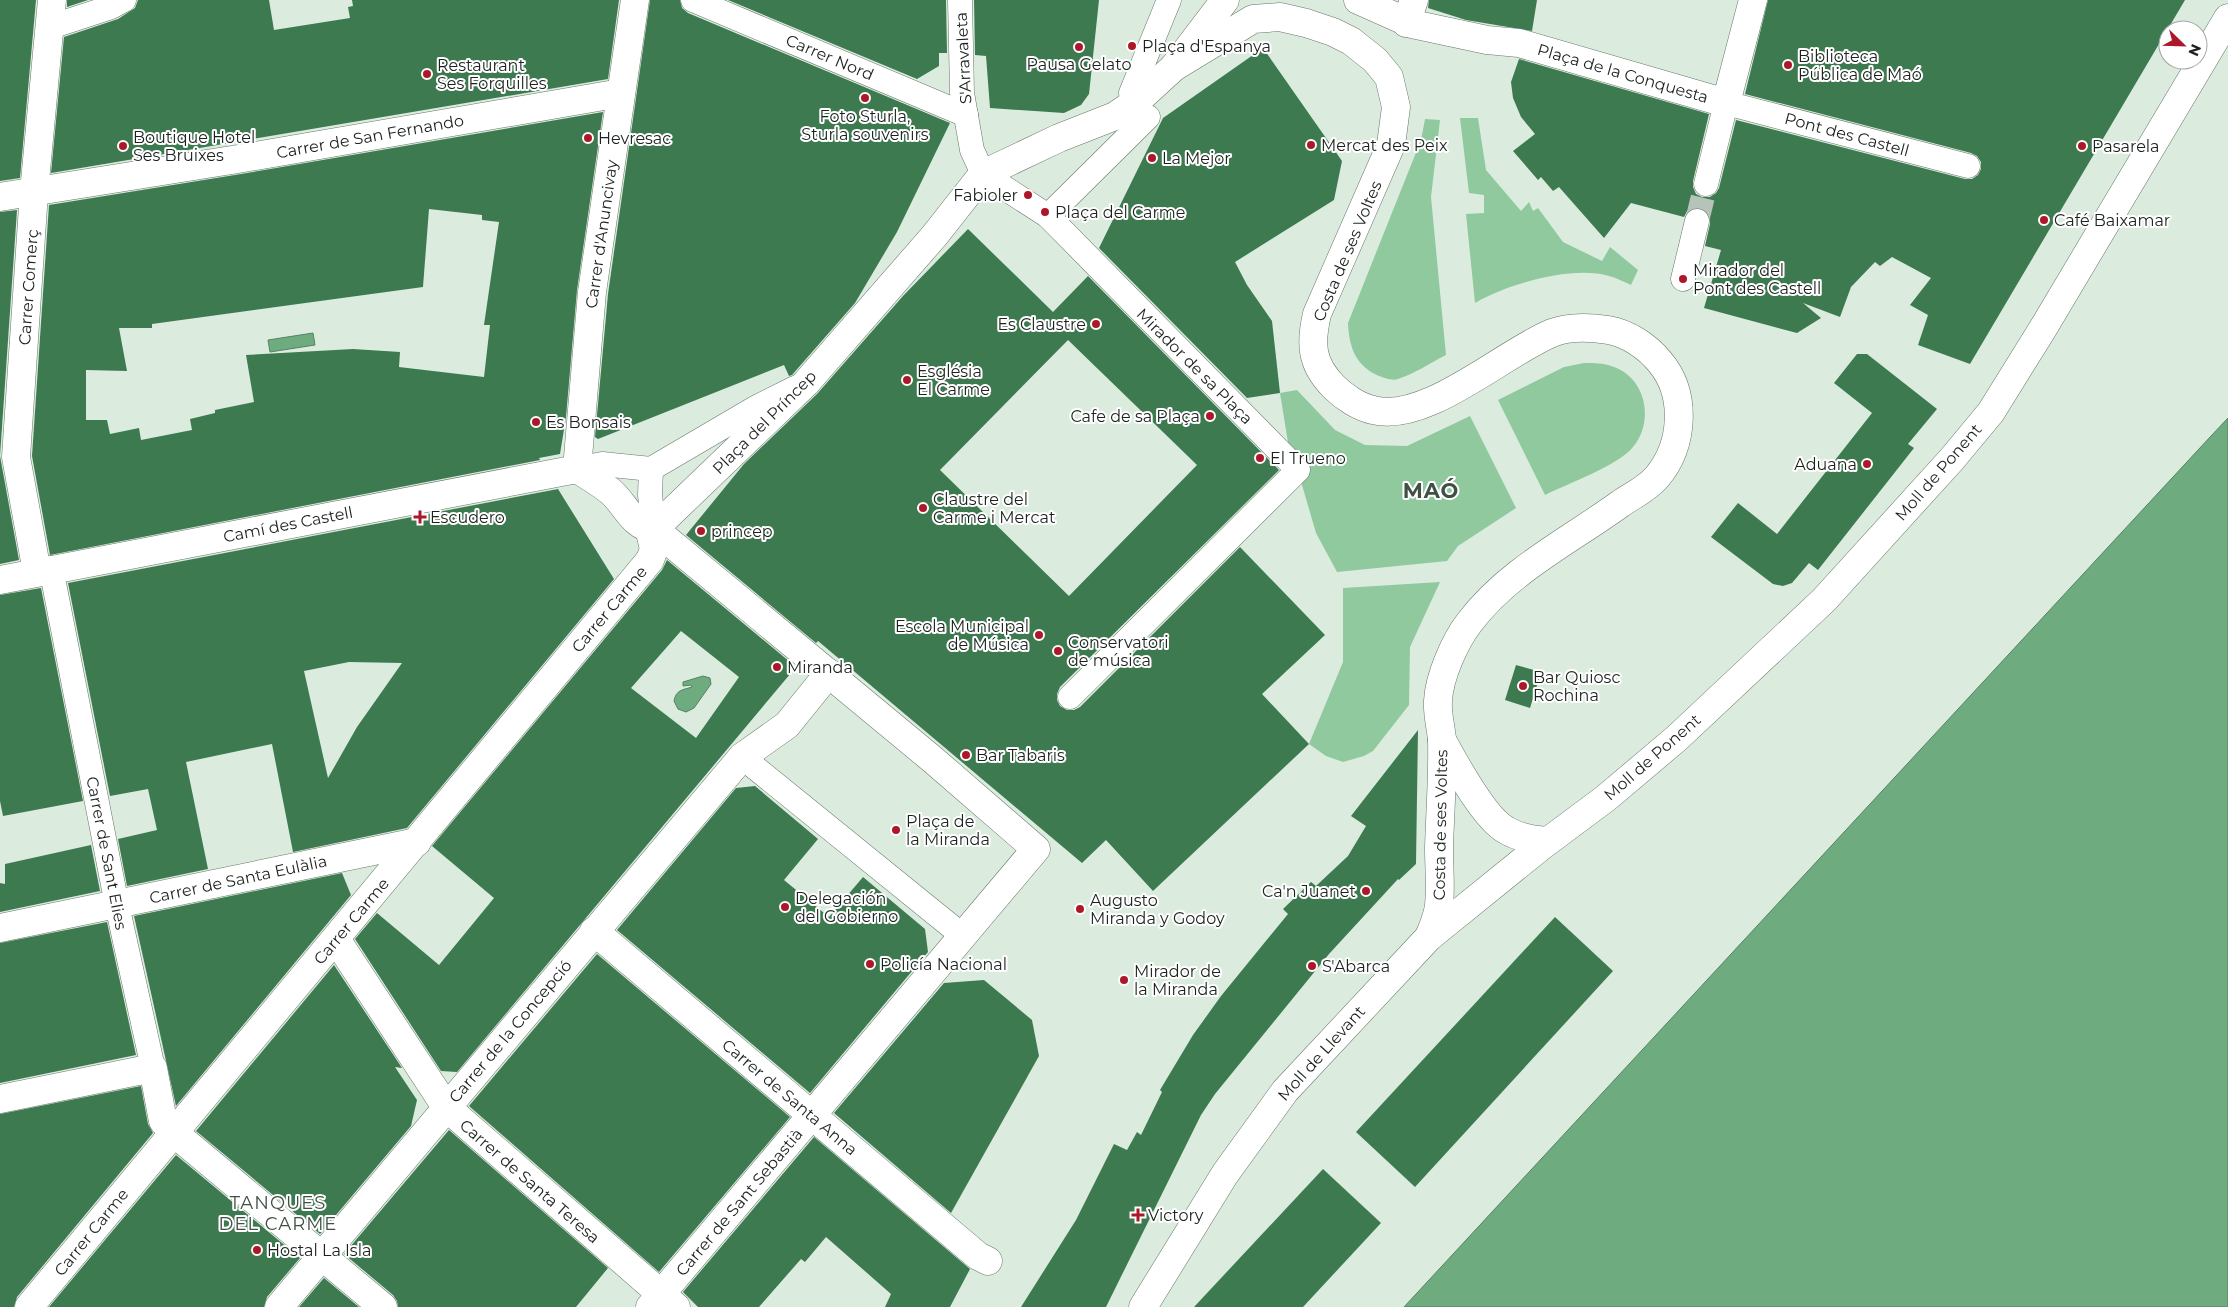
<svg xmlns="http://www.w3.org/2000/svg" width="2228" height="1307" font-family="Montserrat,sans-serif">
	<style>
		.green { fill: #90c99e }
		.water { fill: #6eac7f; stroke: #558262 }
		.building { fill: #3d7a50; fill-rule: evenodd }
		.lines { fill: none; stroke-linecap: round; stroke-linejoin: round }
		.pedestrian-tunnel { stroke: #b5c3b8; stroke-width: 24; stroke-dasharray: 24 12; stroke-linecap: butt }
		.pedestrian-casing { stroke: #67776a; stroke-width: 25 }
		.minor-casing { stroke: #67776a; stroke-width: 29 }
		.tertiary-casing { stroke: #67776a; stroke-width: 29 }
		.pedestrian { stroke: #fff; stroke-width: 24 }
		.minor { stroke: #fff; stroke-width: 28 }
		.tertiary { stroke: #fff; stroke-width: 28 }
		.poi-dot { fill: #ac1829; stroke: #fff; stroke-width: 2 }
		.labels { text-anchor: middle; stroke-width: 4; stroke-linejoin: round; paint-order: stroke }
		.poi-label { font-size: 16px; fill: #1b211d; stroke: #fff; text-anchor: start }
		.street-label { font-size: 16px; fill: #1b211d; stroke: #fff }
		.neighbourhood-label { font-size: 18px; letter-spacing: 1px; fill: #415045; stroke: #fff }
		.district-label { font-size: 21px; font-weight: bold; letter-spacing: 1px; fill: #415045; stroke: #fff }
	</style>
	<rect width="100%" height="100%" fill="#dbecdf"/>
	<g class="green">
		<path d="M1478,118L1486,170L1521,211L1529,202L1533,211L1538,208L1563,242L1602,261L1610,247L1638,270L1631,285C1624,282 1617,278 1609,276C1572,265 1508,284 1475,303L1466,214L1484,213V195L1469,193L1460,118Z"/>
		<path d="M1425,119L1440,120L1431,197L1446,355C1430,363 1414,374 1398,379C1392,381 1385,378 1379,376C1356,366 1349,348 1348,323L1421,140Z"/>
		<path d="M1584,363C1594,363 1605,363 1614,367C1647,379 1654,422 1633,447C1619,465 1567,484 1545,495L1498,400L1564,367Z"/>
		<path d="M1297,390L1335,430L1365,445L1407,446L1470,416L1516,508L1458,546L1447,561L1337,572L1316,533L1300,478L1290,455L1280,393Z"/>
		<path d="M1440,582L1410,647L1409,705L1373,751L1364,756L1343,762L1326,756L1309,744L1343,662V588Z"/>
	</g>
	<g class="water">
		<path d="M313,333L315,345L270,352L268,340Z"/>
		<path d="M2228,418V1307H1404L2211,436Z"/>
		<path d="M703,676L710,678L711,684L694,708L686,712L678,709L674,701C676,690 682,690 692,687L691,685L683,686V682Z"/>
	</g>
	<g class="building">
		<path d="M0,0H36L20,178L0,181Z"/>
		<path d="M67,0H88L67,7Z"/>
		<path d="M138,0H269L274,30L350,18L348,7L353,6L352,0H619L608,79L51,173L64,37L118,19L135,8Z"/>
		<path d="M650,0H680L682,8L688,13L950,123L897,232L855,303L792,375L789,376L784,365L598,439L595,437L608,294Z"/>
		<path d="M728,0H946L947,53H939V66L917,79Z"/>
		<path d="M974,0H1099L1089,94L1081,105L1064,113L990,108L986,56L975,55Z"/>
		<path d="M1429,0H1537L1532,31L1466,20L1428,8Z"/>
		<path d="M1768,0H2185L1970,364L1918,345L1928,315L1910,305L1931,278L1892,257L1880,266L1875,262L1851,287L1840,317L1803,303L1821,318L1797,333L1704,308L1721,250L1705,246L1710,224V217L1706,211L1700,208H1693L1687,211L1684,217L1631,203L1604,238L1559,187L1553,191L1541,177L1538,180L1513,151L1535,134L1521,117L1513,98L1511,82L1519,59L1709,114L1693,181V187L1696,194L1702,197H1710L1716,193L1719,188L1736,120L1965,179H1972L1978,175L1981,169V162L1977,156L1971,153L1745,94Z"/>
		<path d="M1263,48L1342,161L1334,200L1235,262L1247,285L1272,321L1280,393L1247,398L1099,248L1163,118Z"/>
		<path d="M603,112L577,290L566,417L560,454L539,458L540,460L50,555L32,456L49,205L241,174ZM429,209L482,215V220L499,222L484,325H490L484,377L399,367L400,352L353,349L246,355L254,402L215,410V413L190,419L192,430L141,440L139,428L110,434L107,420H86V370L127,371L119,328H152V324L423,287Z"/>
		<path d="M17,210L0,456L19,560L0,564V212Z"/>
		<path d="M968,229L1053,312L1088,276L1279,470L1060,687L1057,694V700L1060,706L1067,710H1074L1080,707L1240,547L1325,635L1262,694L1309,744L1153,891L1106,840L1082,863L818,641L816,643L686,535L744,464L817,394L903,296ZM1068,340L1197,465L1069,596L940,470Z"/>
		<path d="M1857,354H1867L1937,409L1908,444L1914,448L1818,570L1809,563L1792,583L1783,586L1773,584L1711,537L1738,503L1777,534L1872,413L1834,383Z"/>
		<path d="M558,489L614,579L407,828L293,852L272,744L186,762L208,869L127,886L118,839L157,830L148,789L110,796L68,583ZM349,662L402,663L357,727L328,778L304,671Z"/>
		<path d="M667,560L796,667L457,1072L441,1071L355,939L377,913L439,965L494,898L432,846L662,570ZM681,631L739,677L696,738L631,688Z"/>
		<path d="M41,588L83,801L3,816L0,801V595Z"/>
		<path d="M1516,665L1541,672L1530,708L1505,700Z"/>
		<path d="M1418,730L1416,864L1399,880L1398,879L1329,954L1215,1094L1201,1115L1106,1307H1021L1076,1220L1114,1144L1127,1150L1137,1132L1141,1135L1162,1092L1160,1090L1193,1035L1221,996L1288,914L1283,909L1311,882L1316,886L1348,856L1366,826L1351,816Z"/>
		<path d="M755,786L818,839L784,880L829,917L863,877L925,929L928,952L810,1093L617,930L736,788Z"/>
		<path d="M91,845L100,891L0,912V883L5,884V864Z"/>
		<path d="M342,873L351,895L176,1106L134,916Z"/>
		<path d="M1555,917L1613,971L1415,1187L1356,1132Z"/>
		<path d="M107,922L136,1055L0,1083V943Z"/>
		<path d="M597,954L790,1117L659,1272L469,1106Z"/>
		<path d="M334,965L402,1068L395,1067L417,1100L411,1126L320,1234L196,1131Z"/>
		<path d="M984,980L1032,1020L1039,1056L951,1213L834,1113L944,983Z"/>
		<path d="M141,1086L148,1124L153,1133L17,1297L14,1307H0V1114Z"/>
		<path d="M449,1130L608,1268L576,1307H398L397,1301L393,1295L344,1254Z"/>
		<path d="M814,1137L970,1269L950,1307H885L891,1294L826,1237L805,1262L801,1259L759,1307H698L683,1292Z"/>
		<path d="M176,1155L300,1258L267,1297L264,1307H49Z"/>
		<path d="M1323,1169L1381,1223L1303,1307H1194Z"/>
		<path d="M324,1278L359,1307H299Z"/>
	</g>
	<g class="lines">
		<path class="pedestrian-tunnel" d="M1697,221L1706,184"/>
		<defs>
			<g id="pedestrian">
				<path d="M693,0L966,115"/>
				<path d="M960,0L962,93L972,150L983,174L1048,216L1298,470L1070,697"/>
				<path d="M50,27L111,7L124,0"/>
				<path d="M1131,93L1169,0"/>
				<path d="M1706,184L1726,103L1968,166"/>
				<path d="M1048,216L1148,117"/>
				<path d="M1683,279L1697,221"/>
				<path d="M577,469L602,464L651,469L755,408L795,388"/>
				<path d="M651,469L650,495L654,529"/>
				<path d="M51,568L117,905L153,1068"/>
				<path d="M742,757L963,936"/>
			</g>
			<g id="minor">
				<path d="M1358,0L1412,24L1487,40L1519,43L1726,103L1753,0"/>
				<path d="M1406,23L1414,0"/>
				<path d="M1174,67L1253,19L1280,17L1306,23L1333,32L1351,41L1375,60L1389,77L1396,107L1391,145L1317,314C1310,344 1311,364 1334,387C1344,397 1359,407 1373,410C1426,424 1503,353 1552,333C1570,326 1589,327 1608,330C1627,333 1647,346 1660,362C1687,394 1684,445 1657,477C1647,489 1633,495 1620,504C1569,541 1508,571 1469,623C1455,641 1439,677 1438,701C1437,714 1441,727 1442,740C1443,776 1440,813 1439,848C1439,867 1441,887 1439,905C1438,916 1433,927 1429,937"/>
				<path d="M0,197L238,159L621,93"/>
				<path d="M577,469C588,476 600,483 610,491C625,503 632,527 654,529L806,383L935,235L983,174L1059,138L1115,116L1137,101L1174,67L1225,0"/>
				<path d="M577,469L592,292L635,0"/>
				<path d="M37,572L16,457L34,192L52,0"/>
				<path d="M0,580L577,469"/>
				<path d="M1442,740C1455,764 1484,818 1506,830C1519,838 1533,840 1547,841"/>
				<path d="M0,928L417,842"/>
				<path d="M594,931L978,1256L988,1261"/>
				<path d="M336,939L446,1107L676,1307"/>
				<path d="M0,1099L153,1068L163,1121L173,1132L383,1307"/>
				<path d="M29,1307L650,560L654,549L649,528"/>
				<path d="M279,1307L742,757L787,725L829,673"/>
				<path d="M650,1307L1036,849L932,759L654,529"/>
			</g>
			<path id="tertiary" d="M1143,1307L1225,1174L1285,1091L1429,937L1539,848L1606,798L1677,738L1824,600L1952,459L1991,412L2042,330L2228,18"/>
		</defs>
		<use href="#pedestrian" class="pedestrian-casing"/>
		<use href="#minor" class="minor-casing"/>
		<use href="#tertiary" class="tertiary-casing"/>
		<use href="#pedestrian" class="pedestrian"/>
		<use href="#minor" class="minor"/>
		<use href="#tertiary" class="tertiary"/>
	</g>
	<g class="poi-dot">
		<circle cx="1132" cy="46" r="5"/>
		<circle cx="1079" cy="47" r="5"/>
		<circle cx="1788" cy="65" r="5"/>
		<circle cx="427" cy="74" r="5"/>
		<circle cx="865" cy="98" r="5"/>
		<circle cx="588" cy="138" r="5"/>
		<circle cx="1311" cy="145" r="5"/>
		<circle cx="123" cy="146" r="5"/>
		<circle cx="2082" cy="146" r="5"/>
		<circle cx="1152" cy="158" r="5"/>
		<circle cx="1028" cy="195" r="5"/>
		<circle cx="1045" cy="212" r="5"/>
		<circle cx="2044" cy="220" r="5"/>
		<circle cx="1683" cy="279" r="5"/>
		<circle cx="1096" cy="324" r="5"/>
		<circle cx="907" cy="380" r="5"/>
		<circle cx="1210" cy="416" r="5"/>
		<circle cx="536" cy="422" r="5"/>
		<circle cx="1260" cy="458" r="5"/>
		<circle cx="1867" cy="464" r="5"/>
		<circle cx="923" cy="508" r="5"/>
		<path d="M417.5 509.5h5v5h5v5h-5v5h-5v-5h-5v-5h5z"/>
		<circle cx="701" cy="531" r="5"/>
		<circle cx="1039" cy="635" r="5"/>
		<circle cx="1058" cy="651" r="5"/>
		<circle cx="777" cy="667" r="5"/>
		<circle cx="1523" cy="686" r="5"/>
		<circle cx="966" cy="755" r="5"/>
		<circle cx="896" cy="830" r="5"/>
		<circle cx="1366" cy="891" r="5"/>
		<circle cx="785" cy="907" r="5"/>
		<circle cx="1080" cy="909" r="5"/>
		<circle cx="870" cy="964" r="5"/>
		<circle cx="1312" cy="966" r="5"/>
		<circle cx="1124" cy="980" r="5"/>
		<path d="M1135.5 1207.5h5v5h5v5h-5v5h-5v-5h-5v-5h5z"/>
		<circle cx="257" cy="1250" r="5"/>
	</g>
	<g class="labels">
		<g class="poi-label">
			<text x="1142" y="52">Plaça d'Espanya</text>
			<text x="1798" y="62">Biblioteca<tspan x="1798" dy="18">Pública de Maó</tspan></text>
			<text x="1079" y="70" text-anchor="middle">Pausa Gelato</text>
			<text x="437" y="71">Restaurant<tspan x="437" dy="18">Ses Forquilles</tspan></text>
			<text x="865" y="122" text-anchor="middle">Foto Sturla,<tspan x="865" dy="18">Sturla souvenirs</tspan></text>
			<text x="133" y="143">Boutique Hotel<tspan x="133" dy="18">Ses Bruixes</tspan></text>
			<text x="598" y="144">Hevresac</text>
			<text x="1321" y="151">Mercat des Peix</text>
			<text x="2092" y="152">Pasarela</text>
			<text x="1162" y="164">La Mejor</text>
			<text x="1018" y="201" text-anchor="end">Fabioler</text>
			<text x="1055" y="218">Plaça del Carme</text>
			<text x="2054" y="226">Café Baixamar</text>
			<text x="1693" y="276">Mirador del<tspan x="1693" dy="18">Pont des Castell</tspan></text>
			<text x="1086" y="330" text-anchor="end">Es Claustre</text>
			<text x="917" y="377">Església<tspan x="917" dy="18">El Carme</tspan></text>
			<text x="1200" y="422" text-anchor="end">Cafe de sa Plaça</text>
			<text x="546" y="428">Es Bonsais</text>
			<text x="1270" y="464">El Trueno</text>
			<text x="1857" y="470" text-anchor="end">Aduana</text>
			<text x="933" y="505">Claustre del<tspan x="933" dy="18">Carme i Mercat</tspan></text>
			<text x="430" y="523">Escudero</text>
			<text x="711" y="537">princep</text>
			<text x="1029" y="632" text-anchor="end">Escola Municipal<tspan x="1029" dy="18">de Música</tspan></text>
			<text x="1068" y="648">Conservatori<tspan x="1068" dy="18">de música</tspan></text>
			<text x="787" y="673">Miranda</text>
			<text x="1533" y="683">Bar Quiosc<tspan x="1533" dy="18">Rochina</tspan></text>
			<text x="976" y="761">Bar Tabaris</text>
			<text x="906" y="827">Plaça de<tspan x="906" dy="18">la Miranda</tspan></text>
			<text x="1356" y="897" text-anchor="end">Ca'n Juanet</text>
			<text x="795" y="904">Delegación<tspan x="795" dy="18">del Gobierno</tspan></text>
			<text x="1090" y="906">Augusto<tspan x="1090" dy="18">Miranda y Godoy</tspan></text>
			<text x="880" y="970">Policía Nacional</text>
			<text x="1322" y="972">S'Abarca</text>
			<text x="1134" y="977">Mirador de<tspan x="1134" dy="18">la Miranda</tspan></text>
			<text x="1148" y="1221">Victory</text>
			<text x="267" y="1256">Hostal La Isla</text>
		</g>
		<g class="street-label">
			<text transform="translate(830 57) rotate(23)" y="6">Carrer Nord</text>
			<text transform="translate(963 58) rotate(-93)" y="6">S'Arravaleta</text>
			<text transform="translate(1623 73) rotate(16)" y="6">Plaça de la Conquesta</text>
			<text transform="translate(1847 134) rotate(15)" y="6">Pont des Castell</text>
			<text transform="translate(370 136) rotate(-10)" y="6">Carrer de San Fernando</text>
			<text transform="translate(601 234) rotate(-82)" y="6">Carrer d'Anuncivay</text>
			<text transform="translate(1347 251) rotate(-67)" y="6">Costa de ses Voltes</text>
			<text transform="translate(28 287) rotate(-86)" y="6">Carrer Comerç</text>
			<text transform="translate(1195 366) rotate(45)" y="6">Mirador de sa Plaça</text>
			<text transform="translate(764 422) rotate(-45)" y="6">Plaça del Príncep</text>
			<text transform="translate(1938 472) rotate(-49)" y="6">Moll de Ponent</text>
			<text transform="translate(288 524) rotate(-11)" y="6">Camí des Castell</text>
			<text transform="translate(609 609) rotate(-50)" y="6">Carrer Carme</text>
			<text transform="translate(1652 757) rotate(-41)" y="6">Moll de Ponent</text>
			<text transform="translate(1440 825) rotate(-89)" y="6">Costa de ses Voltes</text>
			<text transform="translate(107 853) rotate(79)" y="6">Carrer de Sant Elies</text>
			<text transform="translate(238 879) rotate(-12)" y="6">Carrer de Santa Eulàlia</text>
			<text transform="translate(351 921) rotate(-50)" y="6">Carrer Carme</text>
			<text transform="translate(510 1031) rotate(-50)" y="6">Carrer de la Concepció</text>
			<text transform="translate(1321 1053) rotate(-48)" y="6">Moll de Llevant</text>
			<text transform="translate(790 1097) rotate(40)" y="6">Carrer de Santa Anna</text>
			<text transform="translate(530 1181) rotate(41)" y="6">Carrer de Santa Teresa</text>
			<text transform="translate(739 1202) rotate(-50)" y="6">Carrer de Sant Sebastià</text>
			<text transform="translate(91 1232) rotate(-51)" y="6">Carrer Carme</text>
		</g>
		<g class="neighbourhood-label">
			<text x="278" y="1209">TANQUES<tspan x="278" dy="21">DEL CARME</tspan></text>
		</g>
		<g class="district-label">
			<text x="1431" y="498">MAÓ</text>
		</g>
	</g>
	<g transform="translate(2183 45) rotate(113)"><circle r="24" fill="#ffffff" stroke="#a4a6a5"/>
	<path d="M0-4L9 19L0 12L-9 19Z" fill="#ac1829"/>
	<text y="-8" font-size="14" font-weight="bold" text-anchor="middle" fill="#1b211d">N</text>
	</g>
</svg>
